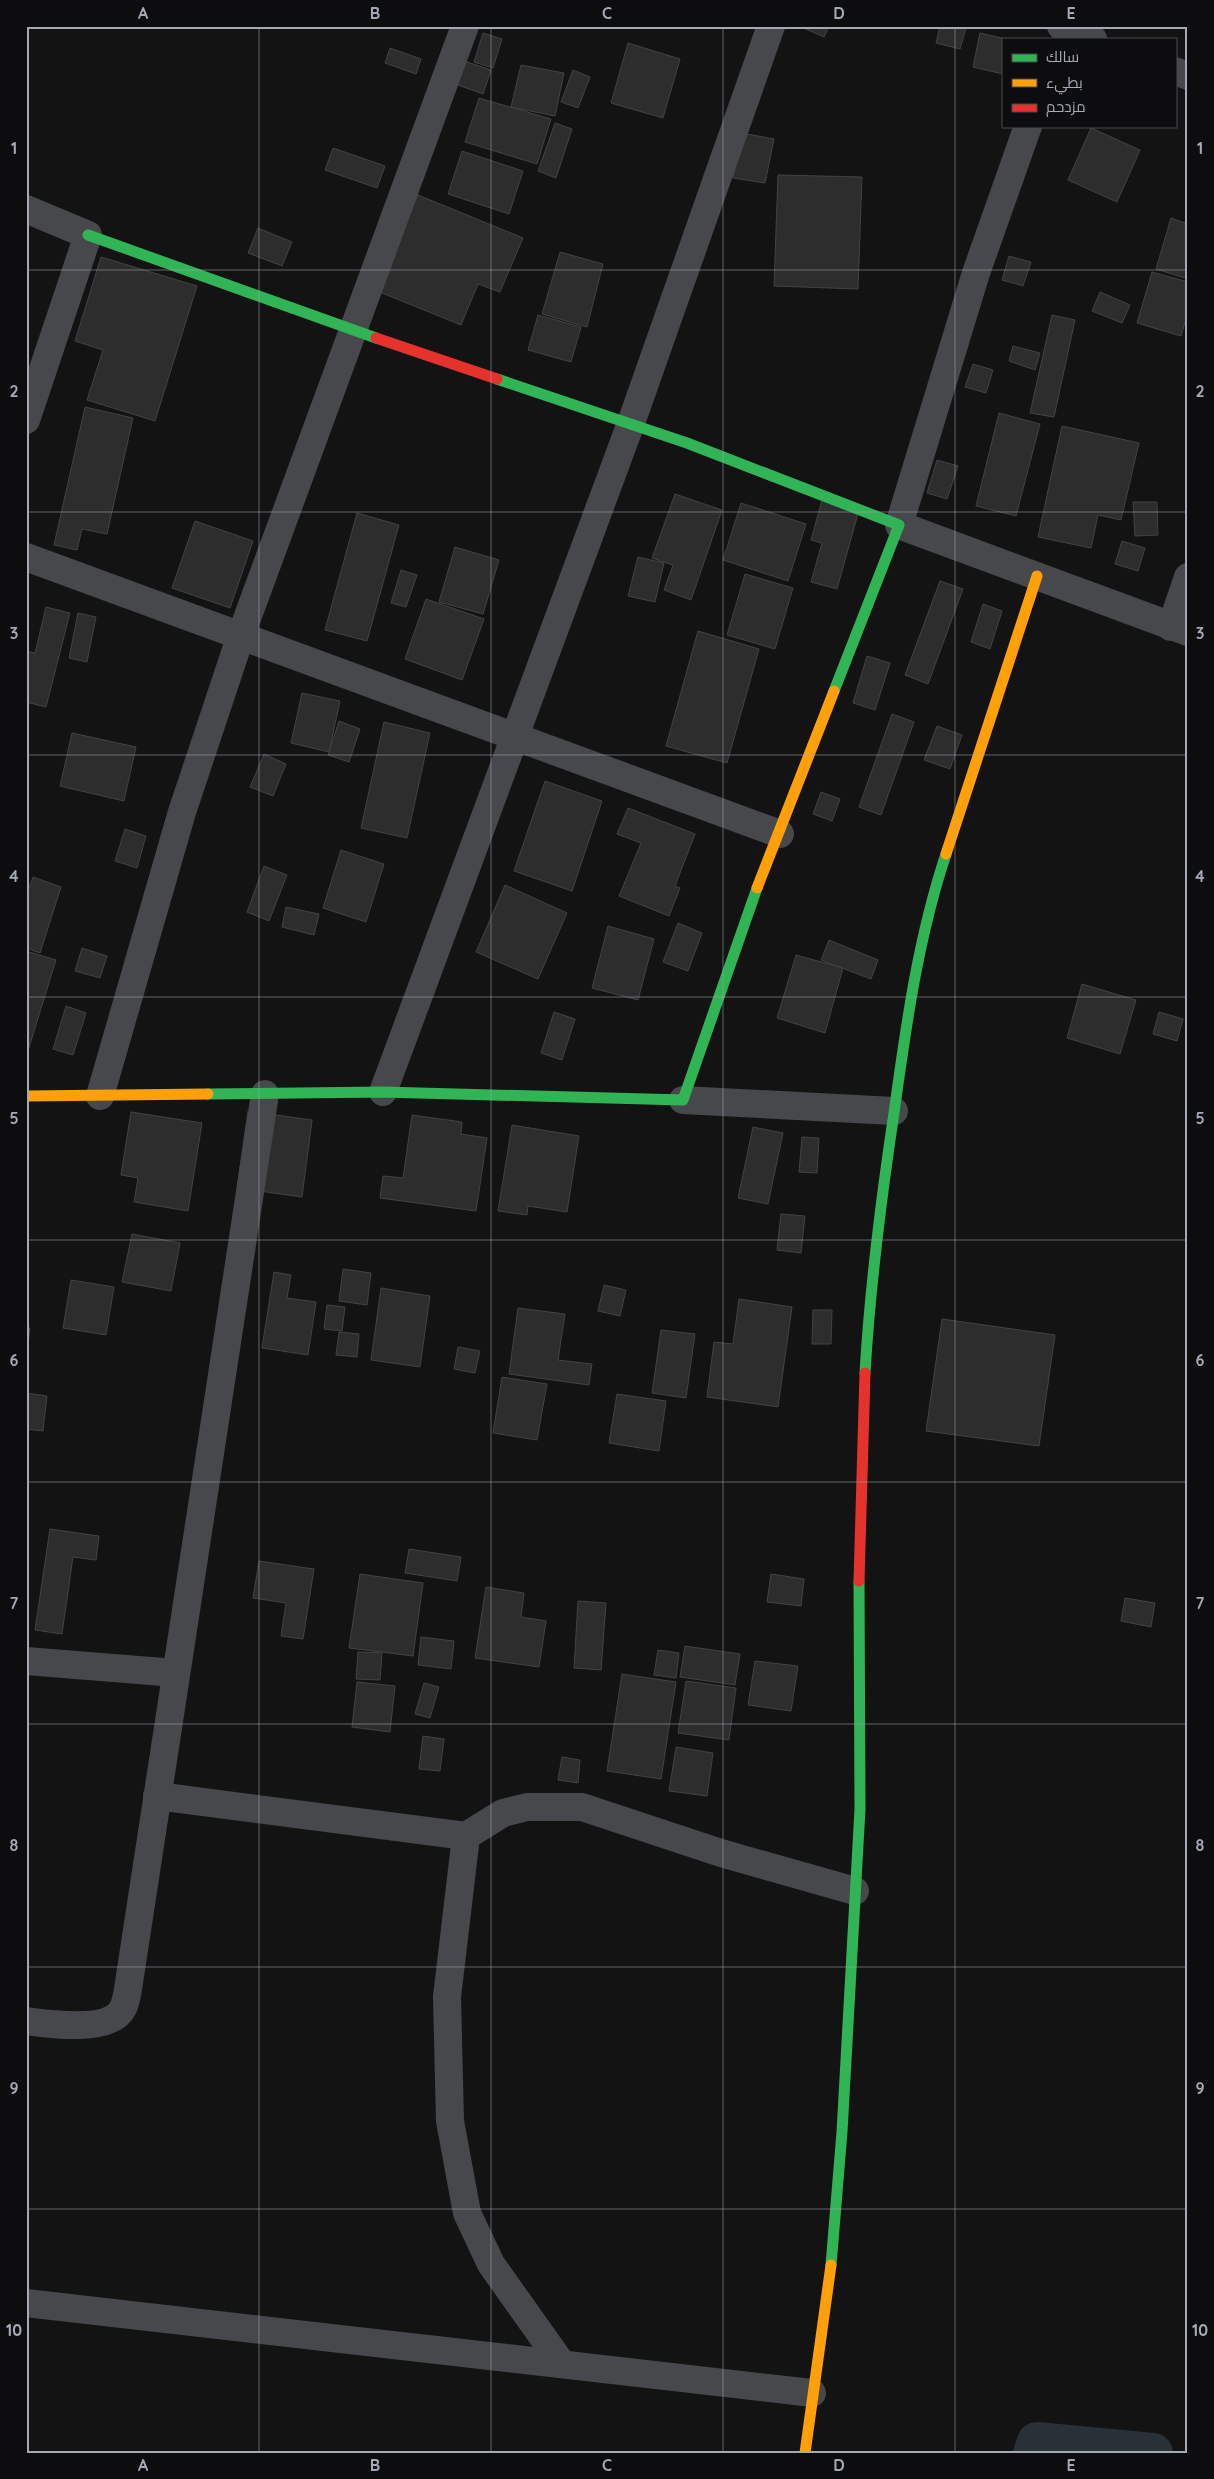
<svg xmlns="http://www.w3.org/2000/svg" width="1214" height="2479" font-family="Quicksand,Cairo,sans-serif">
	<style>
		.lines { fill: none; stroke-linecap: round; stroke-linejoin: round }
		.canal { stroke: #293036; stroke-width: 40 }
		.building { fill: #2d2d2e; stroke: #424346 }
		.street { stroke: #47484c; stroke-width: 28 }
		.fast { stroke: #30b455; stroke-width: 11 }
		.slow { stroke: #ff9f0a; stroke-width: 11 }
		.jam { stroke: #e5322d; stroke-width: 11 }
		.grid { fill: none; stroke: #a4a9b4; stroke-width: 1; stroke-opacity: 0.55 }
		.neatline { fill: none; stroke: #a4a9b4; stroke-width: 2 }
		.grid-label { font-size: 16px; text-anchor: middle; font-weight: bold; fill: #a4a9b4 }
	</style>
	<rect width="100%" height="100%" fill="#131313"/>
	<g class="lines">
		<path class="canal" d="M1033,2453L1037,2442L1153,2453"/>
	</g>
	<g class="building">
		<path d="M799,26H829L824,37Z"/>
		<path d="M940,26L966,28L960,49L936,43Z"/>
		<path d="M483,33L502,39L493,68L474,62Z"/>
		<path d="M980,33L1006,39H1003V74L973,67Z"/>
		<path d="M628,43L680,59L663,118L611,103Z"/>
		<path d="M390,48L421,59L416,74L385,63Z"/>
		<path d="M452,57L491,70L483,94L444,80Z"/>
		<path d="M521,65L564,73L555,116L511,107Z"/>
		<path d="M573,70L590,77L578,108L561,102Z"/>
		<path d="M479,98L551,119L537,164L465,142Z"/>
		<path d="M555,123L572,129L556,178L538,171Z"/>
		<path d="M1091,128L1140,150L1117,202L1068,180Z"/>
		<path d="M742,133L774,139L765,183L733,178Z"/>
		<path d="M333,148L385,166L377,188L325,170Z"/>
		<path d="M462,151L523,171L509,214L448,194Z"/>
		<path d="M778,175L862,177L858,289L774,286Z"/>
		<path d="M418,195L523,238L500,292L478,284L461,325L377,291Z"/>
		<path d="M1171,218L1188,224V279L1156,269Z"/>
		<path d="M258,228L292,242L282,266L248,253Z"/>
		<path d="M560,252L603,264L587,327L542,314Z"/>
		<path d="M1009,256L1031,262L1023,286L1002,280Z"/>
		<path d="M101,257L197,286L155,421L87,400L103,350L75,341Z"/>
		<path d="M1152,272L1188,282V312L1181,336L1137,323Z"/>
		<path d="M1100,292L1130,305L1122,323L1092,311Z"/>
		<path d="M538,315L581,327L571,362L528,350Z"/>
		<path d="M1052,315L1075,320L1054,417L1030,413Z"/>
		<path d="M1013,346L1040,353L1035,370L1009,361Z"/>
		<path d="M973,364L993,370L986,393L965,387Z"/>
		<path d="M85,407L133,418L107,534L82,529L77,550L54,545Z"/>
		<path d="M999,413L1040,424L1016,516L976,506Z"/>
		<path d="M1062,426L1139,443L1121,520L1098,515L1091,548L1038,537Z"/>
		<path d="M937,460L958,466L947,499L927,493Z"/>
		<path d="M675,494L722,510L691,600L664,590L673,565L652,558Z"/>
		<path d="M822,500L859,510L837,589L811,582L822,543L811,540Z"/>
		<path d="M1133,502H1157L1158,535L1135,536Z"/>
		<path d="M741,503L806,524L788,581L723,560Z"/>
		<path d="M357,513L399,525L367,641L325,630Z"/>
		<path d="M195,521L253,541L230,608L172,588Z"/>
		<path d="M1122,541L1145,548L1138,571L1115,564Z"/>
		<path d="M455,547L499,560L483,614L439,602Z"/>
		<path d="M638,557L664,563L655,602L628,596Z"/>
		<path d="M401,570L417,575L406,607L391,603Z"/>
		<path d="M745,574L793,588L775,649L727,635Z"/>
		<path d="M940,581L963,589L928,684L905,675Z"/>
		<path d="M426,599L484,619L462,680L405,659Z"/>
		<path d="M983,604L1002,611L990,649L971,642Z"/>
		<path d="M46,607L70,613L46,707L26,702V651L35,653Z"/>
		<path d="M78,613L96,617L87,662L69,658Z"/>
		<path d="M698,631L759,649L727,763L666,746Z"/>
		<path d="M867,656L890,663L875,710L853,703Z"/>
		<path d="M302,693L340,701L329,752L291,743Z"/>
		<path d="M892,714L914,722L881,815L859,807Z"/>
		<path d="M339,721L360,729L349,762L328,755Z"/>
		<path d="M384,722L430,733L407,838L361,828Z"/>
		<path d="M937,726L962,735L950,769L924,760Z"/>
		<path d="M72,733L136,747L124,801L60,786Z"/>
		<path d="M264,754L286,764L273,796L250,787Z"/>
		<path d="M545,781L602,801L572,891L514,871Z"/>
		<path d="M821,792L840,799L832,821L813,814Z"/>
		<path d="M628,808L695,834L675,886L680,888L669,916L619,896L641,843L617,834Z"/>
		<path d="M125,829L146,836L137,868L115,861Z"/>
		<path d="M341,850L384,864L366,922L323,908Z"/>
		<path d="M264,866L287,875L269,921L247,912Z"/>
		<path d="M33,877L61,887L40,953L26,948V896Z"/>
		<path d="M505,885L567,913L538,979L476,952Z"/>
		<path d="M286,907L319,914L314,935L282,927Z"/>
		<path d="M678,923L702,933L688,971L663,962Z"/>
		<path d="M608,926L654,939L638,1000L592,988Z"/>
		<path d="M829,940L878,960L871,979L821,960Z"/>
		<path d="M82,948L107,956L100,978L75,971Z"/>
		<path d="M26,951L56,960L26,1057Z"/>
		<path d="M796,955L843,968L825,1033L777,1018Z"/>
		<path d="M1082,984L1136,1000L1120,1054L1067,1038Z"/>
		<path d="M66,1006L86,1013L73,1055L53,1049Z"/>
		<path d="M554,1012L575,1019L562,1060L541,1053Z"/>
		<path d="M1159,1012L1183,1019L1177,1041L1153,1034Z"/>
		<path d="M248,1111L312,1120L302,1197L237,1188Z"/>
		<path d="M131,1112L202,1123L188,1211L134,1202L138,1178L121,1175Z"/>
		<path d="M412,1115L462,1122L461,1134L487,1138L476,1211L380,1198L383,1176L403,1178Z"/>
		<path d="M512,1125L579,1136L567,1212L528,1206L527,1215L498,1211Z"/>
		<path d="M753,1127L783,1133L768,1204L738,1198Z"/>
		<path d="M802,1137L819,1138L817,1173L799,1172Z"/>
		<path d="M781,1214L805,1216L801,1253L777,1250Z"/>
		<path d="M132,1234L180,1243L171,1291L122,1282Z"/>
		<path d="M343,1269L371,1273L367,1305L339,1301Z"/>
		<path d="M274,1272L291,1275L287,1298L316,1302L308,1355L262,1348Z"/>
		<path d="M71,1280L114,1287L106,1335L63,1328Z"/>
		<path d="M604,1285L626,1290L620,1316L598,1311Z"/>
		<path d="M381,1288L430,1296L420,1367L371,1360Z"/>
		<path d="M739,1299L792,1307L778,1407L707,1397L714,1342L733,1344Z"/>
		<path d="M327,1305L345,1307L342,1331L324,1329Z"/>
		<path d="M518,1308L565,1314L558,1360L592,1364L589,1385L509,1374Z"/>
		<path d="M813,1310H832L831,1344H812Z"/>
		<path d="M942,1319L1055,1335L1039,1446L926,1431Z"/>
		<path d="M26,1327L30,1328L26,1359Z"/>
		<path d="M661,1330L695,1334L686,1398L652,1393Z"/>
		<path d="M339,1332L359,1334L357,1357L336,1355Z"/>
		<path d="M458,1347L480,1351L475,1373L454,1369Z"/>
		<path d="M502,1377L547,1384L537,1440L493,1433Z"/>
		<path d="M26,1393L47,1396L43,1431L26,1429Z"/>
		<path d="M617,1394L666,1401L659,1451L609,1443Z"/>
		<path d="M50,1529L99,1536L96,1560L73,1557L62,1634L35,1630Z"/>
		<path d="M409,1549L461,1557L457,1581L405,1573Z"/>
		<path d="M259,1561L314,1569L303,1639L281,1636L286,1603L253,1598Z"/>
		<path d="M360,1574L423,1583L413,1656L349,1648Z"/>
		<path d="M771,1574L804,1579L801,1606L767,1602Z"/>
		<path d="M486,1587L524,1593L521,1617L546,1621L539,1667L475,1658Z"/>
		<path d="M1125,1598L1155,1603L1151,1627L1121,1621Z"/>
		<path d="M578,1601L606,1603L601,1670L574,1668Z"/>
		<path d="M421,1637L454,1641L451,1669L418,1665Z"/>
		<path d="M685,1646L740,1654L735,1685L680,1677Z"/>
		<path d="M658,1650L679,1653L676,1678L654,1675Z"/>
		<path d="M358,1652L382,1653L380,1680L356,1679Z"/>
		<path d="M755,1661L798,1666L791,1711L748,1705Z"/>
		<path d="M622,1674L676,1682L661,1779L607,1771Z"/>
		<path d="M686,1681L736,1688L729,1740L678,1733Z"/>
		<path d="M357,1682L395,1686L390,1732L352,1727Z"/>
		<path d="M424,1683L439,1687L430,1718L415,1714Z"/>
		<path d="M423,1736L444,1739L440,1771L419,1769Z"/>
		<path d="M676,1747L713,1753L707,1796L669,1791Z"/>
		<path d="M562,1757L580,1760L578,1783L558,1780Z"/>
	</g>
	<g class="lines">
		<g class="street">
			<path d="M1061,26L1093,39"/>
			<path d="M1175,71L1188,76"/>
			<path d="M1028,126L976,273L899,525L1188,632"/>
			<path d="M26,209L88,235L26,420"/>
			<path d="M26,557L780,834"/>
			<path d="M1171,627L1188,577"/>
			<path d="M383,1092L631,423L771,26"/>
			<path d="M100,1096L182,812L241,635L465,26"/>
			<path d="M683,1100L894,1111"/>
			<path d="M26,1661L176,1673"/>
			<path d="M157,1796L466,1836L503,1813L527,1807H582L721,1853L855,1891"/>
			<path d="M466,1836L447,1997L450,2121L467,2213L491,2264L562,2364"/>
			<path d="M26,2021C49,2024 111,2033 123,2008C126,2002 127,1995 128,1989L265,1094"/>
			<path d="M26,2303L812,2393"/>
		</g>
		<g class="fast">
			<path d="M88,235L376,338"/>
			<path d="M497,379L687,443L899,525L834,691"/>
			<path d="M208,1094L383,1092L683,1100L757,888"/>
			<path d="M865,1373C870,1286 881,1200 894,1113C906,1026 918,938 946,854"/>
			<path d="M831,2265L842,2132L860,1809L859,1581"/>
		</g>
		<g class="slow">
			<path d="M946,854L1037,576"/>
			<path d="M757,888L834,691"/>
			<path d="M26,1096L208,1094"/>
			<path d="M805,2453L831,2265"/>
		</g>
		<g class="jam">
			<path d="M376,338L497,379"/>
			<path d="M859,1581L865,1373"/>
		</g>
	</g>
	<path class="grid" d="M259,26V2453M491,26V2453M723,26V2453M955,26V2453M26,270H1188M26,512H1188M26,755H1188M26,997H1188M26,1240H1188M26,1482H1188M26,1724H1188M26,1967H1188M26,2209H1188"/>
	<rect width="1214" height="2479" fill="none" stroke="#0d0d0f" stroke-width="55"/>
	<rect x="1002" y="38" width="175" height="90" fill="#0d0d0f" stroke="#494b51"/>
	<rect x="1012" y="54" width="25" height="8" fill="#30b455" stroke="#494b51"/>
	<text x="1046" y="62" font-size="15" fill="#a4a9b4">سالك</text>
	<rect x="1012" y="79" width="25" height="8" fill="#ff9f0a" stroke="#494b51"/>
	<text x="1046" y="88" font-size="15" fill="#a4a9b4">بطيء</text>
	<rect x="1012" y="104" width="25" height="8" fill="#e5322d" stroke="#494b51"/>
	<text x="1046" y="112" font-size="15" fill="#a4a9b4">مزدحم</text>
	<rect x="28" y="28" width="1158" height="2424" class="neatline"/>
	<g class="grid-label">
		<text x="143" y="19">A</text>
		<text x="375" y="19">B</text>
		<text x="607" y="19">C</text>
		<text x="839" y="19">D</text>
		<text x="1071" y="19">E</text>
		<text x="14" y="154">1</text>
		<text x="1200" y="154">1</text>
		<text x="14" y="397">2</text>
		<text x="1200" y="397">2</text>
		<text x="14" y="639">3</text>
		<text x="1200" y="639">3</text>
		<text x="14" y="882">4</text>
		<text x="1200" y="882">4</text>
		<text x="14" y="1124">5</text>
		<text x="1200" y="1124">5</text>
		<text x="14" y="1366">6</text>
		<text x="1200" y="1366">6</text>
		<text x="14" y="1609">7</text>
		<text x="1200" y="1609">7</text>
		<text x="14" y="1851">8</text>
		<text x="1200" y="1851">8</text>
		<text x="14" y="2094">9</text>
		<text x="1200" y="2094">9</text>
		<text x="14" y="2336">10</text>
		<text x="1200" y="2336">10</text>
		<text x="143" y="2471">A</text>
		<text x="375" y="2471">B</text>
		<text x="607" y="2471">C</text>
		<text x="839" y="2471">D</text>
		<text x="1071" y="2471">E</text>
	</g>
</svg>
